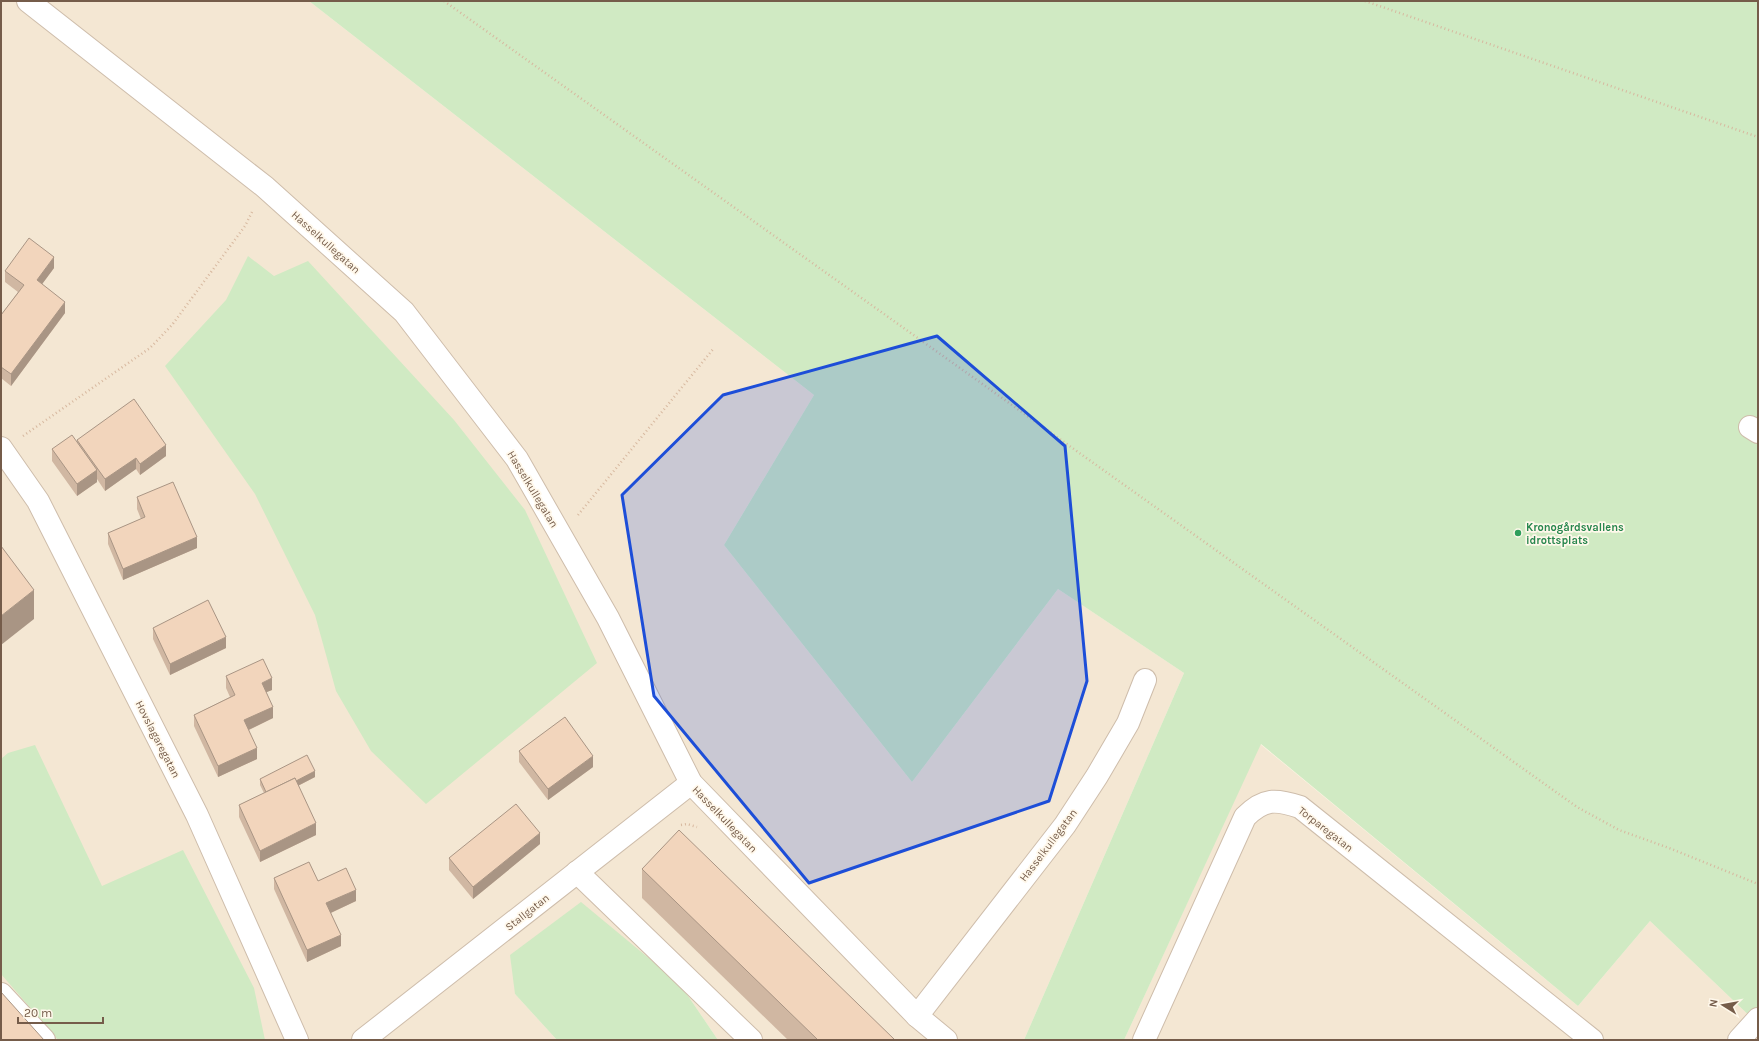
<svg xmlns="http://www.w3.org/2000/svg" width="1759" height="1041" font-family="Karla,sans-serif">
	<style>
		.residential { fill: #f4e7d3 }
		.green { fill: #d0eac3 }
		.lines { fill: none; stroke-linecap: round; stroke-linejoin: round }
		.minor-casing { stroke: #cebdab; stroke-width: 24 }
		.path { stroke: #d7b89f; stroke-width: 2.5; stroke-dasharray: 1 3; stroke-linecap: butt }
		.minor { stroke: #fff; stroke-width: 22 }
		.wall { fill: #d0b7a2 }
		.shaded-wall { fill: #a99584 }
		.building { fill: #f2d5bc; stroke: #a99584 }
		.marked { fill: #1d4ed8; fill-opacity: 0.2; stroke: #1d4ed8; stroke-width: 3; stroke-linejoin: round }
		.leisure-dot { fill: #2e9e5b; stroke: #fff8eb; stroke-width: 1.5 }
		.labels { text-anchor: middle; stroke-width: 3.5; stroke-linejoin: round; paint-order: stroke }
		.street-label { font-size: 11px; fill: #755c4a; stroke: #fff8eb }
		.leisure-label { font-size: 11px; font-weight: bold; fill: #27864d; stroke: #fff8eb; text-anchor: start }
	</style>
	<rect width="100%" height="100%" fill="#fcf5e4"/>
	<g class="residential">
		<path d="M1,1H309L814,395L724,545L912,782L1058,589L1184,673L1024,1040H718L680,984L515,994L557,1040H1Z"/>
		<path d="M1260,744L1578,1006L1650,921L1758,1024V1040H1124Z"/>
	</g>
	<g class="green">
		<path d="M309,1H1758V1024L1650,921L1578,1006L1261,744L1124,1040H1024L1184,673L1058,589L912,782L724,545L814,395Z"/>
		<path d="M248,256L274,276L308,261L454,420L525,510L597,663L426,804L371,751L336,691L315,615L255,494L165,366L226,300Z"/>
		<path d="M35,745L102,886L183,850L254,988L265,1040H58L1,974V759L8,753Z"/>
		<path d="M581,902L680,984L718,1040H557L515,994L510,955Z"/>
	</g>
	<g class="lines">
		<defs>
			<g id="minor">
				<path d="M28,1L265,187L404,312L517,459L608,618L691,783L917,1016L946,1040"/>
				<path d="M1750,427L1758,432"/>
				<path d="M1,448L38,501L197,815L297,1040"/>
				<path d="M577,872L751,1040"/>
				<path d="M1,994L44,1040"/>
				<path d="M917,1016L1065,825L1097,776L1128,723L1145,680"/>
				<path d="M363,1040L691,783"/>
				<path d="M1144,1040L1245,817C1264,798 1276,799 1300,807L1592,1040"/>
				<path d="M1739,1040L1758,1019"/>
			</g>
		</defs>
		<use href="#minor" class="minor-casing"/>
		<g class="path">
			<path d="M444,1L1577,807L1619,830L1669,848L1758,884"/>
			<path d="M1365,1L1758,137"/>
			<path d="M23,436L150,348L172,325L245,226L253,210"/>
			<path d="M578,515L714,348"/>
			<path d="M681,825L687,824L697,827"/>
		</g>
		<use href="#minor" class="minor"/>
	</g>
	<g class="wall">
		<path d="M54,268L42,284L65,313L11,386L1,378V315L18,292L5,282V271Z"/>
		<path d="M77,440L166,456L140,475L136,469L105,491L97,479V482L77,496L52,461V449L77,442Z"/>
		<path d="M137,497L197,548L123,580L108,544V533L141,519L137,509Z"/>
		<path d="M153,628L226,648L170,675L153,639Z"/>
		<path d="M226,676L272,690L266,692L273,718L249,730L257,759L218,777L194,726V715L230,697L226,688Z"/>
		<path d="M519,751L593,767L548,800L519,762Z"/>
		<path d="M315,777L298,786L316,835L260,862L239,817V805L264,793L260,785V779Z"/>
		<path d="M540,844L473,899L449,870V858Z"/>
		<path d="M642,869L895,1040H788L642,898Z"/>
		<path d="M274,878L318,881L356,901L331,913L341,946L307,962L274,889Z"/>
	</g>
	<g class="shaded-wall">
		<path d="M54,257V268L37,291V280Z"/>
		<path d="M65,302V313L11,386V374Z"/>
		<path d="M166,445V456L140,475V464Z"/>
		<path d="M136,458V469L105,491V479Z"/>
		<path d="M97,470V482L77,496V484Z"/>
		<path d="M197,537V548L123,580V569Z"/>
		<path d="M34,590V619L1,645V616Z"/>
		<path d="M226,637V648L170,675V664Z"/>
		<path d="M272,678V690L262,694V683Z"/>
		<path d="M273,707V718L244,732V720Z"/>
		<path d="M257,748V759L218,777V766Z"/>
		<path d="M593,756V767L548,800V789Z"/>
		<path d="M315,771V777L268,801V795Z"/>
		<path d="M316,823V835L260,862V851Z"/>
		<path d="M540,833V844L473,899V887Z"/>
		<path d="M356,890V901L326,915V903Z"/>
		<path d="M341,935V946L307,962V950Z"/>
	</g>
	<g class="building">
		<path d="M29,238L54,257L37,280L65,302L11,374L1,367V315L24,285L5,271Z"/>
		<path d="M134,399L166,445L140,464L136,458L105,479L77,440Z"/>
		<path d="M72,435L97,470L77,484L52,449Z"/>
		<path d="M173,482L197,537L123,569L108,533L145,517L137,497Z"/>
		<path d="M1,546L34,590L1,616Z"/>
		<path d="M208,600L226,637L170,664L153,628Z"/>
		<path d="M263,659L272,678L262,683L273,707L244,720L257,748L218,766L194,715L235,695L226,676Z"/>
		<path d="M565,717L593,756L548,789L519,751Z"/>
		<path d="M307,755L315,771L296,781L295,778L266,792L260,779Z"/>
		<path d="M295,778L316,823L260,851L239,805Z"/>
		<path d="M516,804L540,833L473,887L449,858Z"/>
		<path d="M679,830L895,1040H818L642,869Z"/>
		<path d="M309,862L318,881L346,868L356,890L326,903L341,935L307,950L274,878Z"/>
		<path d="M1,992L44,1040H1Z"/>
	</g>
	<path class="marked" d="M937,336L1065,446L1087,681L1049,801L809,883L654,696L622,495L723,395Z"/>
	<circle class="leisure-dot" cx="1518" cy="533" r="4"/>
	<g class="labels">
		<g class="street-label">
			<text transform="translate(326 242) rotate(42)" y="4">Hasselkullegatan</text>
			<text transform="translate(533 489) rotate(59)" y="4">Hasselkullegatan</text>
			<text transform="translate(158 739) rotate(63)" y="4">Hovslagaregatan</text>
			<text transform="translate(725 819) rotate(46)" y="4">Hasselkullegatan</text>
			<text transform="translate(1326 829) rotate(38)" y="4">Torparegatan</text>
			<text transform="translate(1048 845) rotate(-53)" y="4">Hasselkullegatan</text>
			<text transform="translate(527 912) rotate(-38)" y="4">Stallgatan</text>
		</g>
		<g class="leisure-label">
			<text x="1526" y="531">Kronogårdsvallens<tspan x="1526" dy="13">idrottsplats</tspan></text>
		</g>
	</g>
	<rect width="1759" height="1041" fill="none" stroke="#755c4a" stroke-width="4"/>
	<g transform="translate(1723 1005) rotate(281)" stroke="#fff8eb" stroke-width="3" paint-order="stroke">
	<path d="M0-3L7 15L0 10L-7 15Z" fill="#755c4a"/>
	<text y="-6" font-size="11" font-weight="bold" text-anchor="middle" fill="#755c4a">N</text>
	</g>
	<path d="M18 1017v6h85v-6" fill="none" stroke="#755c4a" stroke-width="2"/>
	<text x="24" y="1017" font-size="12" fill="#755c4a" stroke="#fff8eb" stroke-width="3" paint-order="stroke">20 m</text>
</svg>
